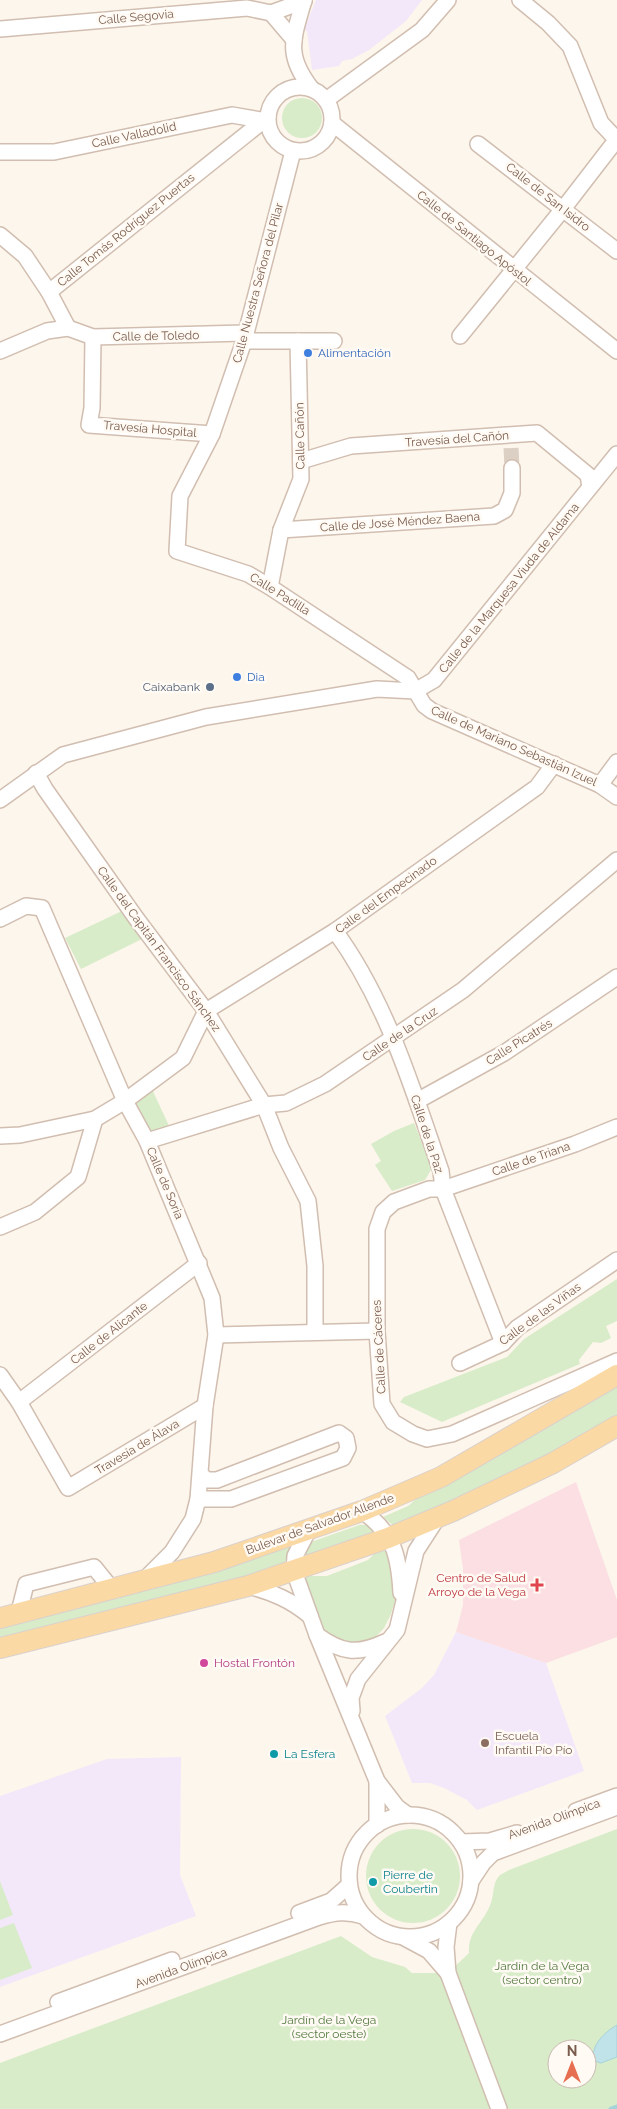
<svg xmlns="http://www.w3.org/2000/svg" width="617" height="2109" font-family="Raleway,sans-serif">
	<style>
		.education { fill: #f3e8fa }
		.medical { fill: #fbdfe3 }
		.green { fill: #d8ecc9; fill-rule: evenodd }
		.water { fill: #bfe3e8; stroke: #a5d3da }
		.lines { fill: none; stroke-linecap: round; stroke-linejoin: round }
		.stream { stroke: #a5d3da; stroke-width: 5 }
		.minor-tunnel { stroke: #dcd0c4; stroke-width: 15; stroke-dasharray: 15 8; stroke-linecap: butt }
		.minor-casing { stroke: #d1beb0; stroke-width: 18 }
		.major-casing { stroke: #dad1cd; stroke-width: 22 }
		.minor { stroke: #fff; stroke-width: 15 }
		.major { stroke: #fbd9a5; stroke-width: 20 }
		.shop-dot { fill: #3f7fe0; stroke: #fffaf3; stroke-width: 2 }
		.service-dot { fill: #5c6f8a; stroke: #fffaf3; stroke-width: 2 }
		.health-dot { fill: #e0444e; stroke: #fffaf3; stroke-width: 2 }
		.hotel-dot { fill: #d1479c; stroke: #fffaf3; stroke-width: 2 }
		.education-dot { fill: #8d6e63; stroke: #fffaf3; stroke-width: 2 }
		.culture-dot { fill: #0f9aa8; stroke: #fffaf3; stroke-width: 2 }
		.labels { text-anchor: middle; stroke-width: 5; stroke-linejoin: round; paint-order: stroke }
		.street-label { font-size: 12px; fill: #7a5c4d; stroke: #fffaf3 }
		.shop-label { font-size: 12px; fill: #366cbe; stroke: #fffaf3; text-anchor: start }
		.service-label { font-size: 12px; fill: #4e5e75; stroke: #fffaf3; text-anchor: end }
		.health-label { font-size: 12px; fill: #be3a42; stroke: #fffaf3; text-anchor: end }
		.hotel-label { font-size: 12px; fill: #b23c85; stroke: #fffaf3; text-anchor: start }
		.education-label { font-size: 12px; fill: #785e54; stroke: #fffaf3; text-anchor: start }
		.culture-label { font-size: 12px; fill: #0d838f; stroke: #fffaf3; text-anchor: start }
		.park-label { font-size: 12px; fill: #537a41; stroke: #fffaf3 }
	</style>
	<rect width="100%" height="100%" fill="#fdf6ec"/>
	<g class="education">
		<path d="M316,0H422L406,21L369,50L352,59L342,61L339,66L312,70L307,31L304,30Z"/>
		<path d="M456,1632L546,1663L584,1771L477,1810L467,1800L444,1788L430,1783H412L385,1716L422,1688L434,1675Z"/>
		<path d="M181,1757L180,1875L196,1916L0,1987V1796L107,1759Z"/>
	</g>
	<path class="medical" d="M576,1482L617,1600V1637L546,1663L456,1632L463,1605V1569L459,1540Z"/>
	<g class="green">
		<circle cx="302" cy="118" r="20"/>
		<path d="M124,910L142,939L81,969L65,938Z"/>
		<path d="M150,1085L171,1130L149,1138L129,1102Z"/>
		<path d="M414,1123L432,1168L425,1180L392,1191L375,1165L381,1161L371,1144L394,1131Z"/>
		<path d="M617,1279V1321L606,1326L611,1338L601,1343L593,1342L579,1360L580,1364L442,1422L400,1402L404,1397L507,1357L524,1339Z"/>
		<path d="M617,1384V1418L534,1465L395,1527L383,1517L408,1506L430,1487Z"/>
		<path d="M359,1525C366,1524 370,1526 374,1533L306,1560L302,1556L311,1542Z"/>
		<path d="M293,1542L283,1567L0,1640V1624Z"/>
		<path d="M388,1548L396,1597L391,1614L384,1628L372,1641L346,1646L322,1630L304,1579L305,1576H327L368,1560L378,1550Z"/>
		<path d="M617,1829V2109H0V2063L341,1936L372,1957L405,1967L412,1973H448L469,1953C467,1930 487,1921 492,1899C494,1891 493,1883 499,1876C501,1874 506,1872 509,1870ZM557,2049H587V2079H557Z"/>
		<circle cx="413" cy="1876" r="47"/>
		<path d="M0,1881L13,1915L0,1920Z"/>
		<path d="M14,1923L32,1968L0,1980V1928Z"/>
	</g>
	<path class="water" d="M617,2025V2057L601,2063L594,2061C590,2045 605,2032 617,2025Z"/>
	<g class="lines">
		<path class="stream" d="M611,2109L617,2107"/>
		<path class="minor-tunnel" d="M511,448L512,468"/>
		<defs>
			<g id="minor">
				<path d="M304,0C293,39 285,54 311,88"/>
				<path d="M520,0L548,23L570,46L601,123L617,140"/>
				<path d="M271,13L294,40"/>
				<path d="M271,13L304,1"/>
				<path d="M0,29L247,8L271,13"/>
				<circle cx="300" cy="119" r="32"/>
				<path d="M326,100L422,30L448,0"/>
				<path d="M332,123L617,351"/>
				<path d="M478,144L617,251"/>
				<path d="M293,151L244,341L212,434L180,496L177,551L248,574L270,587L408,678L424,705L432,711L600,785L617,797"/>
				<path d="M0,152H54L232,115L267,121"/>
				<path d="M0,235L25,256L49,292L68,328"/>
				<path d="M49,292L268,117"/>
				<path d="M460,336L563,209L617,139"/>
				<path d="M93,337L92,408L89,425L212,434"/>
				<path d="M244,341H334"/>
				<path d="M0,351L47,331L68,328L93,337L244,333"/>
				<path d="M301,461L351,446L537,433L588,475L590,487"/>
				<path d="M281,530L494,516L505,510L512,493V468"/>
				<path d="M270,587L281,530L301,479L298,341"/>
				<path d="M36,773L45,789L136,918L206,1011L264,1105L281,1148L308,1201L315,1266V1331"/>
				<path d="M600,785L617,762"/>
				<path d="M0,800L63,755L206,717L377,689L415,691L434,680L617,454"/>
				<path d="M0,919L26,906L42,908L125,1101L147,1141L212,1298L216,1335L205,1406L198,1499L193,1519L172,1552L145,1579"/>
				<path d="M335,931C387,1002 413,1090 441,1171L443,1189L503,1343"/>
				<path d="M417,1101L504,1053L617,977"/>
				<path d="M617,1127L575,1144L443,1189H429L394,1202L383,1212L377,1229V1331L382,1404L393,1422L413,1434L427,1439L452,1434L617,1361"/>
				<path d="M0,1136L20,1135L95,1119"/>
				<path d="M147,1141L264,1105L286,1103L325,1084L463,990L617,860"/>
				<path d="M0,1227L35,1212L78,1177L95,1119L125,1101L183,1058L206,1011L335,931L537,787L554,764"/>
				<path d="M216,1335L377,1331"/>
				<path d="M460,1363L503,1343L517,1328L617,1260"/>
				<path d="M0,1375L19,1402L68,1488L205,1406"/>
				<path d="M19,1402L199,1263"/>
				<path d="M198,1499H231L343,1458L348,1448L346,1438L339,1433L217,1480H207L201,1475"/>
				<path d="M362,1511C394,1533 399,1556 401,1593"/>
				<path d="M309,1529L295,1556L294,1571L317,1635L377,1781L397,1807L408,1815"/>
				<path d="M248,1586C272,1592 291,1600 310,1616"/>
				<path d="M19,1612L26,1584L94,1567L111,1588"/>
				<path d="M317,1635C342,1653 357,1655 385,1642"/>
				<path d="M352,1711L351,1698L358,1679L397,1630L416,1551L438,1517"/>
				<path d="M576,1811L617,1796"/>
				<circle cx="410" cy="1876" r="61"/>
				<path d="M377,1825V1781"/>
				<path d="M461,1842L490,1841L517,1833"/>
				<path d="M471,1881L483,1863L493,1853L617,1807"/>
				<path d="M299,1913L331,1901L349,1885"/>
				<path d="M449,1923L446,1947L448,1973L499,2109"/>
				<path d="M403,1937L429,1951L448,1973"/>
				<path d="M58,2002L172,1960"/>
				<path d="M0,2034L319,1917C336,1912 347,1911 363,1916"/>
			</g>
			<g id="major">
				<path d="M0,1618L214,1562L362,1511L441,1477L617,1375"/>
				<path d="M0,1648L248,1586L388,1538L453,1511L553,1463L617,1426"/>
			</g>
		</defs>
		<use href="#minor" class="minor-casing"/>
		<use href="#major" class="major-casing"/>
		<use href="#minor" class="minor"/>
		<use href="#major" class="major"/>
	</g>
	<g class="shop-dot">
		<circle cx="308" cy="353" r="5"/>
		<circle cx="237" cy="677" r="5"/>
	</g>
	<circle class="service-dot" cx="210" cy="687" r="5"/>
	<path class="health-dot" d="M534.5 1577.5h5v5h5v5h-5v5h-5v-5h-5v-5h5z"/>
	<circle class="hotel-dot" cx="204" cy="1663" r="5"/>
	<circle class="education-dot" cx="485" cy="1743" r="5"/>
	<g class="culture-dot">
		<circle cx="274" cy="1754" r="5"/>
		<circle cx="373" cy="1882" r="5"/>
	</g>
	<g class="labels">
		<g class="street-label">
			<text transform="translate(136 17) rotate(-5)" y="4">Calle Segovia</text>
			<text transform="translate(134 135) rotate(-12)" y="4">Calle Valladolid</text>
			<text transform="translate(548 197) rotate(38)" y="4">Calle de San Isidro</text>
			<text transform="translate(126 230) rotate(-39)" y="4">Calle Tomás Rodríguez Puertas</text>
			<text transform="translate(474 238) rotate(39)" y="4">Calle de Santiago Apóstol</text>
			<text transform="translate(258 283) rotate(-75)" y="4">Calle Nuestra Señora del Pilar</text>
			<text transform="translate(156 336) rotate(-1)" y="4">Calle de Toledo</text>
			<text transform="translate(150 429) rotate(5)" y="4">Travesía Hospital</text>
			<text transform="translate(300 436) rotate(-91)" y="4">Calle Cañón</text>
			<text transform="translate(457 439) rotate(-4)" y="4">Travesía del Cañón</text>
			<text transform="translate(400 522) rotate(-4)" y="4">Calle de José Méndez Baena</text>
			<text transform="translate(509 588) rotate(-51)" y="4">Calle de la Marquesa Viuda de Aldama</text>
			<text transform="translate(280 594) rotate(32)" y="4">Calle Padilla</text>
			<text transform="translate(514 746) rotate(24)" y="4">Calle de Mariano Sebastián Izuel</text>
			<text transform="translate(386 895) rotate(-36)" y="4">Calle del Empecinado</text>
			<text transform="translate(159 949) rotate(54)" y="4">Calle del Capitán Francisco Sánchez</text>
			<text transform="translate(400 1034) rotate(-34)" y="4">Calle de la Cruz</text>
			<text transform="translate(519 1042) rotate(-32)" y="4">Calle Picatrés</text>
			<text transform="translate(427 1134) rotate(72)" y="4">Calle de la Paz</text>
			<text transform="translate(531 1159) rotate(-19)" y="4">Calle de Triana</text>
			<text transform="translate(165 1183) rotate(67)" y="4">Calle de Soria</text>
			<text transform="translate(540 1314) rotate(-36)" y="4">Calle de las Viñas</text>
			<text transform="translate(109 1333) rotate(-38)" y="4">Calle de Alicante</text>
			<text transform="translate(379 1347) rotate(-93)" y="4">Calle de Cáceres</text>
			<text transform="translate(137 1447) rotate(-31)" y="4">Travesía de Álava</text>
			<text transform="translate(320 1524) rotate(-20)" y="4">Bulevar de Salvador Allende</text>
			<text transform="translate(554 1819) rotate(-20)" y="4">Avenida Olímpica</text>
			<text transform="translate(181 1968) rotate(-20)" y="4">Avenida Olímpica</text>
		</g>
		<g class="shop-label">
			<text x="318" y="357">Alimentación</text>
			<text x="247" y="681">Dia</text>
		</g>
		<g class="service-label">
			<text x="200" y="691">Caixabank</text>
		</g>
		<g class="health-label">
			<text x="526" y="1582">Centro de Salud<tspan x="526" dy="14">Arroyo de la Vega</tspan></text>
		</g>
		<g class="hotel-label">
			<text x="214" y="1667">Hostal Frontón</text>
		</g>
		<g class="education-label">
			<text x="495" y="1740">Escuela<tspan x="495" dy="14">Infantil Pío Pío</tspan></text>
		</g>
		<g class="culture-label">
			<text x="284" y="1758">La Esfera</text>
			<text x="383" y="1879">Pierre de<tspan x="383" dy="14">Coubertin</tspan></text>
		</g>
		<g class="park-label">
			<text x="542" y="1970">Jardín de la Vega<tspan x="542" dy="14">(sector centro)</tspan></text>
			<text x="329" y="2024">Jardín de la Vega<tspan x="329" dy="14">(sector oeste)</tspan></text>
		</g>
	</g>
	<g transform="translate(572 2064)"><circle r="24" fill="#fffaf3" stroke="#cabbb1"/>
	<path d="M0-4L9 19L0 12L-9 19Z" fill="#e76f51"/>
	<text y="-8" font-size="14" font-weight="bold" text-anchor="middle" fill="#7a5c4d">N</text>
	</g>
</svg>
